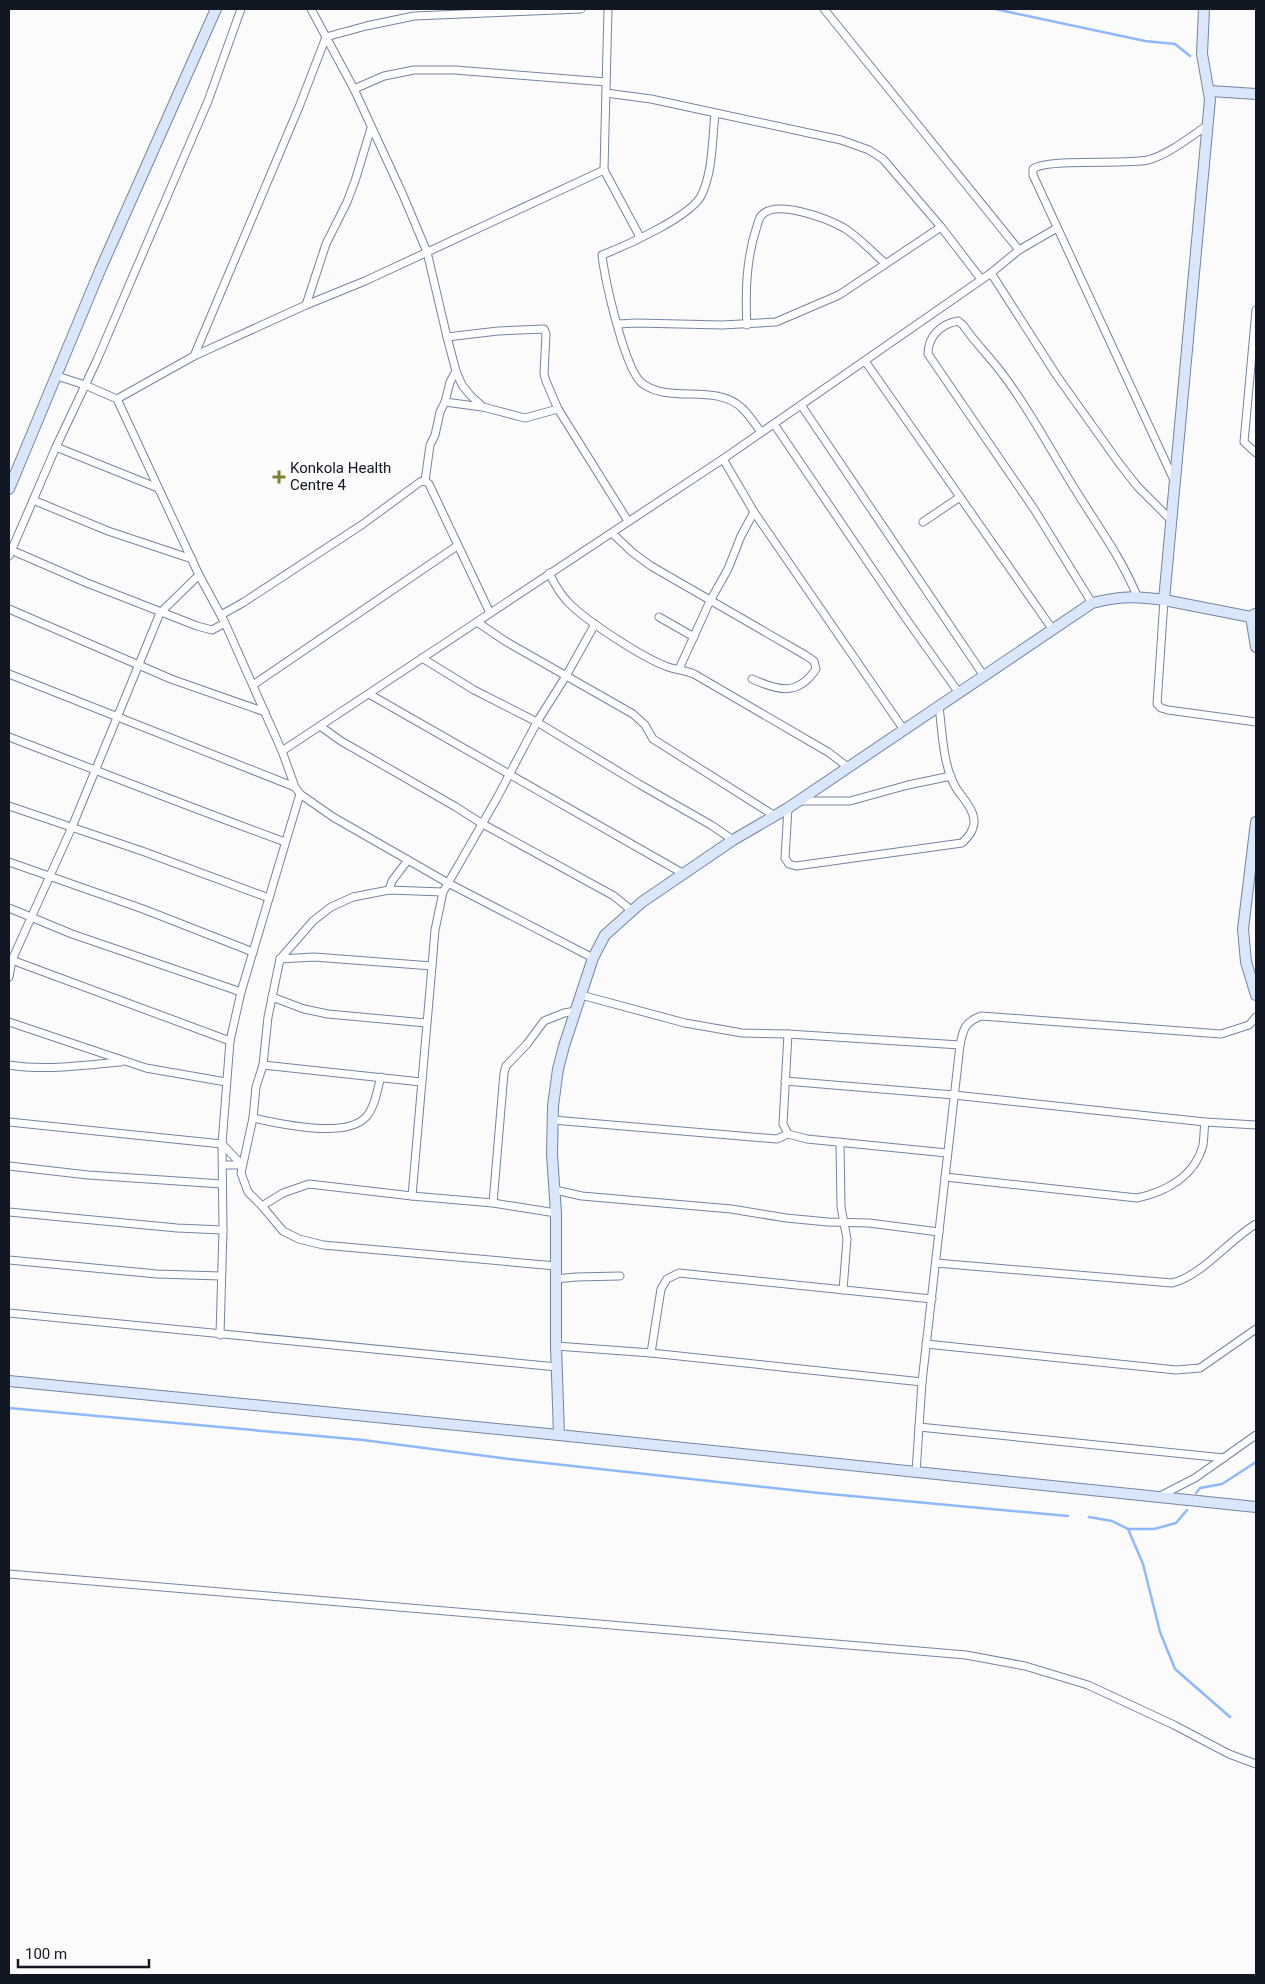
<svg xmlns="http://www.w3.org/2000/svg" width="1265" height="1984" font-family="Roboto,sans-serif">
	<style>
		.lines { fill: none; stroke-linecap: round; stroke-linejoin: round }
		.stream { stroke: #8fb9fe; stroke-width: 2.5 }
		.street-casing { stroke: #7485a2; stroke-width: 9 }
		.secondary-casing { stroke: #7485a2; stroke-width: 12 }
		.street { stroke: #fff; stroke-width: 7 }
		.secondary { stroke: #dae6f9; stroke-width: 10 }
		.poi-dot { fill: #80812b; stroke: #fbfbfb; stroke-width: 2 }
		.labels { text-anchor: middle; stroke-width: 5; stroke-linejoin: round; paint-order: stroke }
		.poi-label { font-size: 15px; fill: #111823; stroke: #fbfbfb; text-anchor: start }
	</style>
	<rect width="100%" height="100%" fill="#fbfbfb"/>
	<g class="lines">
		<g class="stream">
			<path d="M995,9L1145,41L1175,44L1190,56"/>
			<path d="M9,1408L363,1440L509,1459L819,1493L1068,1516"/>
			<path d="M1196,1493L1200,1488L1222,1484L1256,1462"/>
			<path d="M1089,1517L1112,1521L1128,1529L1143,1564L1160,1632L1175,1669L1230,1717"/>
			<path d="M1128,1529H1154L1176,1523L1187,1510"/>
		</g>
		<defs>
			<g id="street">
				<path d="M311,9L354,89L403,195L427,252L447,337L498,331L544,329L546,334L544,374L546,381L558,409L628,521"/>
				<path d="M608,9L604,170L640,237"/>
				<path d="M824,9L1019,250"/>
				<path d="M354,89L384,76L414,70H455L606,82"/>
				<path d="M606,93L651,99L841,140L869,150L883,159L941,227L981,279"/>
				<path d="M715,114C712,140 713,170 702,194C693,216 625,246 602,255C605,280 625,372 643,384C672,404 715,383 742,408C749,415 755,424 761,432"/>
				<path d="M991,273L1057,376L1119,463L1137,486L1172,521"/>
				<path d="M306,305L326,244L347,202L355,181L371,128"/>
				<path d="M1256,310L1244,442L1256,453"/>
				<path d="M618,324L636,323L722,325L776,322L839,295L941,227"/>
				<path d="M747,325C745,292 746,258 757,226C758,223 759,218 761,216C775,198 828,219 844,228C859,237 872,252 885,263"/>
				<path d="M447,337L456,371L462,385L470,395L483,407L525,418L558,409"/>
				<path d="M194,356L299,107L326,37L366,26L414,16L581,9"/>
				<path d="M865,361L1053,630"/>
				<path d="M57,376L85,385L117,399L199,575L225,623L282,751L295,787L300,794L333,817L448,883L593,958"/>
				<path d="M117,399L194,356L306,305L365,281L604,170"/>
				<path d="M445,402L482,407"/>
				<path d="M801,405L984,676"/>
				<path d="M774,424L907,620L959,693"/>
				<path d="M56,447L158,488"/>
				<path d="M723,459L754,512L904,730"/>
				<path d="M1174,480L1033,175V169C1046,158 1124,165 1148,160C1168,155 1191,136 1208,125"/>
				<path d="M425,481L430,445L435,435L440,412L445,402L450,382L456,371"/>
				<path d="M33,500L108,531L192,559"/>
				<path d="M923,522L960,497"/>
				<path d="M612,533L632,552L651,566L805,655L814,661L816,669C798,696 779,691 752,679"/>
				<path d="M11,550L87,583L197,626L212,630L225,623"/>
				<path d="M9,556L56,447L97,360L208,101L241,9"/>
				<path d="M549,573C554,583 560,594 568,602C586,621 643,658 668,667C677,670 685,670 694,674L828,752L848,767"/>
				<path d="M1164,600L1157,704L1161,708L1168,710L1256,722"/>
				<path d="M1092,603L1034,509L928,354C928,336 941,324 958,321L963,325C975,343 991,358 1004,376C1032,413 1053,455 1078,494C1099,528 1122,559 1137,596"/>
				<path d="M9,609L171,679L265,712"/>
				<path d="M221,615L244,602L363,524L420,482L425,481L429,484L490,613"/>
				<path d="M659,617L694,637"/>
				<path d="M477,622L505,641L633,714L645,725L653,739L775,816"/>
				<path d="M422,658L474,690L537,722L639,784L711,825L733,840"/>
				<path d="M679,669L710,601L728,569L741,536L754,512"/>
				<path d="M9,674L295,787"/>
				<path d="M253,685L457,546"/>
				<path d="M369,694L684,874"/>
				<path d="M320,726L341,741L456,807L481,823L614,896L631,910"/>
				<path d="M9,737C101,772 192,808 285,842"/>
				<path d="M282,751L723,459L991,273L1019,250L1057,228"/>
				<path d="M800,801H850L908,785L951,776"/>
				<path d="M9,806L142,851L269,898"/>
				<path d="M788,808L785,858L789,864L796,866L962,843C968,837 973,832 974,823C975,809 961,797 955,786C943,765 942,730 939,706"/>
				<path d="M9,862L143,909L253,952"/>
				<path d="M389,890L392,881L408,860"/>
				<path d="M443,892L389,890L353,897L331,907L313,921L280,959L268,1017L263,1065L256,1087L253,1118L241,1173L248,1192L262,1206L283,1231L299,1239L323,1245L556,1266"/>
				<path d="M9,908L72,934L241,992"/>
				<path d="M9,959L230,1041"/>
				<path d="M280,959L314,957L432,966"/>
				<path d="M9,977L12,960L72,827L160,613L199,575"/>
				<path d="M581,995L685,1023L742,1033L788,1034L960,1045"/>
				<path d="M272,997L304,1009L328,1014L426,1023"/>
				<path d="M9,1022L146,1068L226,1082"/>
				<path d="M788,1034L783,1124L788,1134L807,1139L947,1153"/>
				<path d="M9,1065C46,1071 84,1065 121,1062"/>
				<path d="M263,1065L421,1082"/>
				<path d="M785,1081L954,1095L1205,1122L1256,1125"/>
				<path d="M253,1118C280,1124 346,1139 366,1117C375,1107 377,1090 381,1077"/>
				<path d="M553,1120L777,1139L788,1134"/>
				<path d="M9,1122L222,1144L242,1165"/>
				<path d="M840,1142L841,1207L847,1239L843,1290"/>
				<path d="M223,1165H242"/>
				<path d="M9,1166L88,1175L222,1184"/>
				<path d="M945,1177L1137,1198C1166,1192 1195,1176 1203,1145C1204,1138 1204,1129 1205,1122"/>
				<path d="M555,1190L582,1196L731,1209L786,1218L828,1222L869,1223L939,1232"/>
				<path d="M412,1196L432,966L435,930L443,892L497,798L537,722L566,676L595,624"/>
				<path d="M493,1203L504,1073L506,1066L527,1044L544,1021L564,1013L576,1011"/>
				<path d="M262,1206L283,1193L309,1184L412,1196L493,1203L556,1213"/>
				<path d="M9,1212L177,1228L223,1230"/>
				<path d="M9,1260L157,1274L221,1276"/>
				<path d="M936,1263L1172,1283C1202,1276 1230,1239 1256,1224"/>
				<path d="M555,1279L576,1277L620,1276"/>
				<path d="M9,1313L557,1367"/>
				<path d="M220,1335L223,1230L222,1144L230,1041L241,992L300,794"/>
				<path d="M926,1344L1176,1370L1200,1368L1256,1329"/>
				<path d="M556,1346L651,1353L922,1382"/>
				<path d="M651,1353L661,1289L667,1279L679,1273L932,1299"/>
				<path d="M919,1427L1224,1458"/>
				<path d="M916,1472L922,1382L960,1045C963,1029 965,1022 981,1016L1221,1034L1249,1025L1256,1017"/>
				<path d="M1160,1496L1195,1478L1256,1435"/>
				<path d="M9,1574L966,1655L1025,1666L1088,1685L1174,1725L1229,1754L1256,1764"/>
			</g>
			<g id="secondary">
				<path d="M1204,9L1202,54L1210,99L1164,600C1135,596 1121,596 1092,603L788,808L733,840L642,902L605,935L593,958L564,1046L558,1069L553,1106L552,1154L556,1213V1346L559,1435L1256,1507"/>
				<path d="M1210,91L1256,94"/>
				<path d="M9,489L101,268L216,9"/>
				<path d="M1164,600L1251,617"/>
				<path d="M1255,614L1251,617L1256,647"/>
				<path d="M1256,822L1243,929L1246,962L1256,995"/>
				<path d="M9,1381L559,1435"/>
			</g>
		</defs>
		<use href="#street" class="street-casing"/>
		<use href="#secondary" class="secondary-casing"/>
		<use href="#street" class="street"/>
		<use href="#secondary" class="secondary"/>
	</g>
	<path class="poi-dot" d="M276.5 469.5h5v5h5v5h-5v5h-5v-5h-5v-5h5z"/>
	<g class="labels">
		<g class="poi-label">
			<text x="290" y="473">Konkola Health<tspan x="290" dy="17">Centre 4</tspan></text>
		</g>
	</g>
	<rect width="1265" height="1984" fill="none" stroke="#111823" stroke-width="20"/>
	<path d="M18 1959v8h131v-8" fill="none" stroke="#111823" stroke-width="2.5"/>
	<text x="25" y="1959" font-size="15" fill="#111823" stroke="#fbfbfb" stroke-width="4" paint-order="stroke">100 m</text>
</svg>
